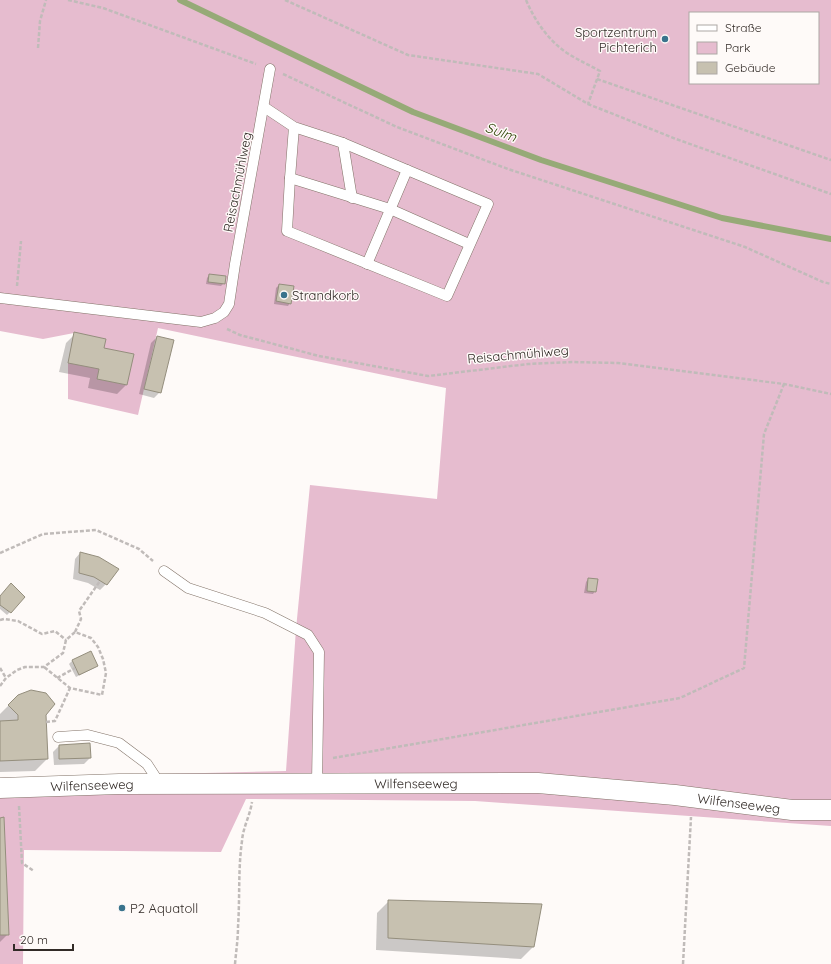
<svg xmlns="http://www.w3.org/2000/svg" width="831" height="964" font-family="Quicksand,sans-serif">
	<style>
		.green { fill: #e6bccf; fill-rule: evenodd }
		.shadow { fill: #0003 }
		.lines { fill: none; stroke-linecap: round; stroke-linejoin: round }
		.stream { stroke: #96aa77; stroke-width: 6 }
		.building { fill: #c7c1b0; stroke: #948e7d }
		.service-casing { stroke: #827368; stroke-width: 11 }
		.minor-casing { stroke: #827368; stroke-width: 21 }
		.path { stroke: #c0bbb9; stroke-width: 2.5; stroke-dasharray: 4 2; stroke-linecap: butt }
		.service { stroke: #fff; stroke-width: 10 }
		.minor { stroke: #fff; stroke-width: 20 }
		.poi-dot { fill: #39738c; stroke: #fefaf8; stroke-width: 1.5 }
		.labels { text-anchor: middle; stroke-width: 3; stroke-linejoin: round; paint-order: stroke }
		.poi-label { font-size: 13px; fill: #322b27; stroke: #fefaf8; text-anchor: start }
		.street-label { font-size: 13px; fill: #322b27; stroke: #fefaf8 }
		.water-label { font-size: 14px; font-style: italic; fill: #2e4005; stroke: #fefaf8 }
	</style>
	<rect width="100%" height="100%" fill="#fefaf8"/>
	<path class="green" d="M0,0H831V826L475,801L246,799L221,852L24,850L23,964H0V778L286,771L296,629L310,485L437,499L446,388L158,328L138,415L68,399V363L74,333L43,339L0,331ZM690,13H818V83H690Z"/>
	<g class="shadow">
		<path d="M209,275L224,283L221,286L206,284L207,278Z"/>
		<path d="M279,285L290,303L288,306L274,304L276,288Z"/>
		<path d="M75,334L103,349L126,385L117,394L88,388L90,378L59,372L66,343Z"/>
		<path d="M157,337L160,392L154,398L139,394L151,343Z"/>
		<path d="M80,553L106,584L100,590L88,583L73,579L75,559Z"/>
		<path d="M588,579L595,591L593,594L584,593L586,582Z"/>
		<path d="M0,597L10,612L7,615L0,609Z"/>
		<path d="M91,653L97,666L94,668L76,677L69,664L72,661Z"/>
		<path d="M18,696L45,714L47,759L35,771L0,772V714Z"/>
		<path d="M59,746L90,758L84,764L54,765L53,752Z"/>
		<path d="M0,819L8,934L0,942Z"/>
		<path d="M389,901L533,947L521,959L376,950L377,913Z"/>
	</g>
	<g class="lines">
		<path class="stream" d="M180,0L413,112L541,160L722,218L831,239"/>
	</g>
	<g class="building">
		<path d="M209,274L226,276L225,284L208,282Z"/>
		<path d="M279,284L294,286L291,304L276,301Z"/>
		<path d="M74,332L106,339L104,348L134,354L127,385L97,379L99,369L68,363Z"/>
		<path d="M157,336L174,340L161,393L144,389Z"/>
		<path d="M80,552L99,557L119,569L107,585L94,577L79,573Z"/>
		<path d="M588,578L598,579L596,592L587,591Z"/>
		<path d="M11,583L25,597L11,613L0,605V596Z"/>
		<path d="M91,651L98,666L79,675L72,660Z"/>
		<path d="M31,690L46,693L55,704L46,715L48,759L0,761V721L18,720V715L8,705L18,695Z"/>
		<path d="M90,743L91,758L59,759V745Z"/>
		<path d="M4,817L9,935H0V818Z"/>
		<path d="M388,900L542,904L534,947L388,938Z"/>
	</g>
	<g class="lines">
		<defs>
			<g id="service">
				<path d="M264,107L294,127L343,143L488,204L447,296L287,231L290,178L294,127"/>
				<path d="M343,143L352,198"/>
				<path d="M290,178L390,209L469,244"/>
				<path d="M367,264L407,170"/>
				<path d="M0,298L201,322L215,318L224,312L229,304L235,264L270,69"/>
				<path d="M164,571L188,588L265,613L308,635L319,652L317,783"/>
				<path d="M58,737L88,735L119,743L147,764L160,784"/>
			</g>
			<g id="minor">
				<path id="s1" d="M0,788L119,784L538,783L675,795L792,810H831"/>
			</g>
		</defs>
		<use href="#service" class="service-casing"/>
		<use href="#minor" class="minor-casing"/>
		<g class="path">
			<path d="M68,0L103,8L256,64"/>
			<path d="M285,0L408,55L538,74L588,104L676,139L831,194"/>
			<path d="M526,0C535,21 548,40 567,53C578,60 589,65 600,71L588,104"/>
			<path d="M38,48L40,21L46,0"/>
			<path d="M283,74L397,127L508,169L745,247L823,282L831,284"/>
			<path d="M597,79L831,160"/>
			<path d="M17,286L21,241"/>
			<path d="M227,329L240,335L319,356L428,376L528,364L572,362L618,363L784,384L831,394"/>
			<path d="M0,553L43,534L96,530L139,549L153,561"/>
			<path d="M0,620L4,619L18,621L42,634L55,631L66,640"/>
			<path d="M75,632L81,619L79,611L100,581"/>
			<path d="M0,668L6,678"/>
			<path d="M57,678L75,668"/>
			<path d="M0,686L6,678L17,670L25,667H44L63,653L66,640L75,632L91,638L98,647L103,659L106,673L102,695L70,688L44,667"/>
			<path d="M46,722L55,721L70,688"/>
			<path d="M333,758L680,698L744,668L764,434L784,384"/>
			<path d="M19,806L22,863L34,871"/>
			<path d="M235,964C236,952 238,939 238,927C240,898 238,869 242,841C243,827 250,816 252,802"/>
			<path d="M683,964L691,817"/>
		</g>
		<use href="#service" class="service"/>
		<use href="#minor" class="minor"/>
	</g>
	<g class="poi-dot">
		<circle cx="665" cy="39" r="4"/>
		<circle cx="284" cy="295" r="4"/>
		<circle cx="122" cy="908" r="4"/>
	</g>
	<g class="labels">
		<g class="poi-label">
			<text x="657" y="37" text-anchor="end">Sportzentrum<tspan x="657" dy="15">Pichterich</tspan></text>
			<text x="292" y="300">Strandkorb</text>
			<text x="130" y="913">P2 Aquatoll</text>
		</g>
		<g class="street-label">
			<text transform="translate(237 182) rotate(-79)" y="5">Reisachmühlweg</text>
			<text transform="translate(518 354) rotate(-5)" y="5">Reisachmühlweg</text>
			<text dy="5" stroke="none"><textPath href="#s1" startOffset="416">Wilfenseeweg</textPath></text>
			<text dy="5" stroke="none"><textPath href="#s1" startOffset="92">Wilfenseeweg</textPath></text>
			<text dy="5" stroke="none"><textPath href="#s1" startOffset="740">Wilfenseeweg</textPath></text>
		</g>
		<g class="water-label">
			<text transform="translate(501 132) rotate(20)" y="5">Sulm</text>
		</g>
	</g>
	<rect x="689" y="12" width="130" height="72" fill="#fefaf8" stroke="#aca7a4"/>
	<rect x="697" y="25" width="20" height="6" fill="#ffffff" stroke="#aca7a4"/>
	<text x="725" y="32" font-size="12" fill="#322b27">Straße</text>
	<rect x="697" y="42" width="20" height="12" fill="#e6bccf" stroke="#aca7a4"/>
	<text x="725" y="52" font-size="12" fill="#322b27">Park</text>
	<rect x="697" y="62" width="20" height="12" fill="#c7c1b0" stroke="#aca7a4"/>
	<text x="725" y="72" font-size="12" fill="#322b27">Gebäude</text>
	<path d="M14 944v6h59v-6" fill="none" stroke="#322b27" stroke-width="2"/>
	<text x="20" y="944" font-size="12" fill="#322b27" stroke="#fefaf8" stroke-width="3" paint-order="stroke">20 m</text>
</svg>
